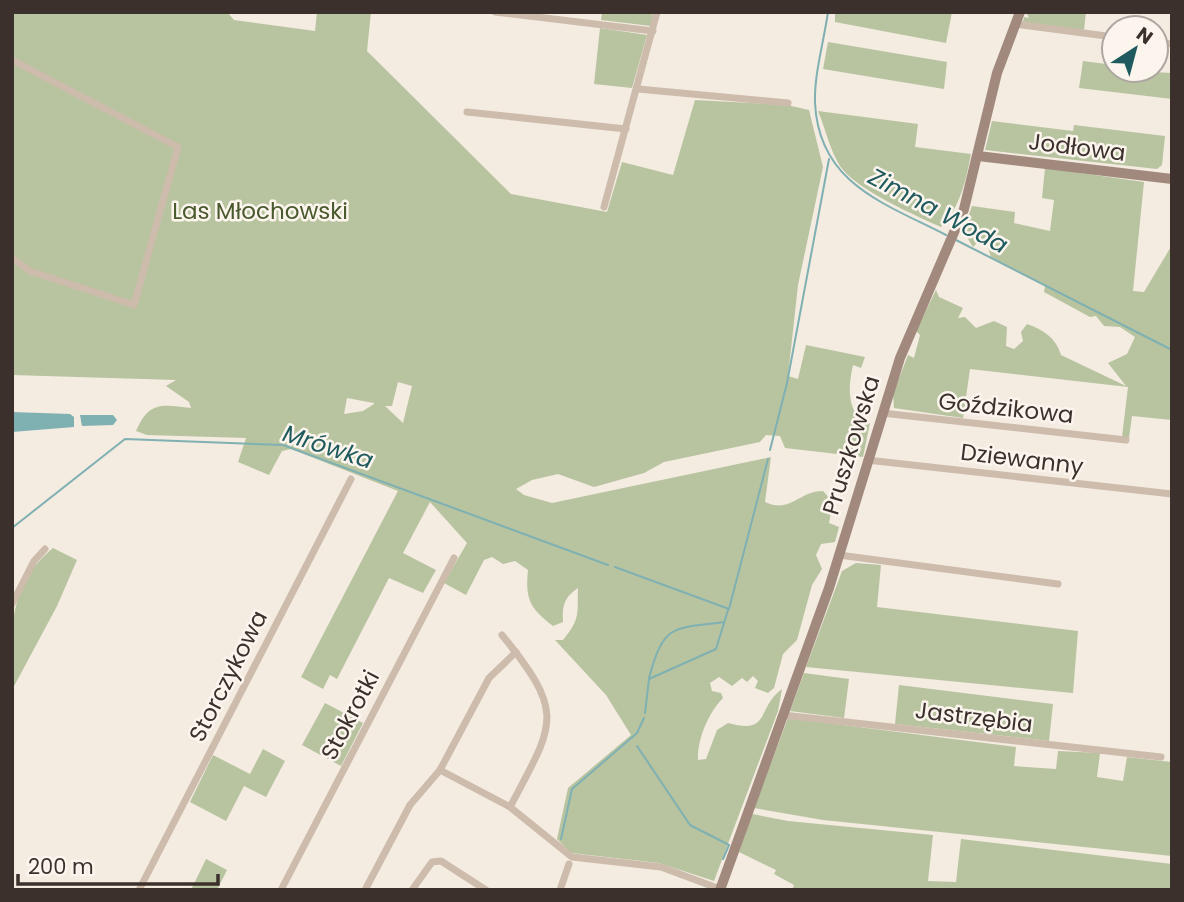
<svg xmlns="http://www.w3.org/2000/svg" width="1184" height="902" font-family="Poppins,sans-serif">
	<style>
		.green { fill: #b8c4a0; fill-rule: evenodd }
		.water { fill: #7fb0b2 }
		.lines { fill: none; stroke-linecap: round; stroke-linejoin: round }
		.stream { stroke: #7fb0b2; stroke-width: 2 }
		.street { stroke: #cdbbac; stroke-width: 7 }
		.secondary { stroke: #a18a7d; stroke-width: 10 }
		.labels { text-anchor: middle; stroke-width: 5; stroke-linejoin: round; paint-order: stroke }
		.street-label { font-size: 23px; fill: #3b302b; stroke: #fbf5ee }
		.park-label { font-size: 23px; fill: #4a5a2e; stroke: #fbf5ee }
		.water-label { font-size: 24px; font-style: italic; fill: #1f5a5e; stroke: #fbf5ee }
	</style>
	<rect width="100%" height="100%" fill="#f4ebe1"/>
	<g class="green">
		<path d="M12,12H227L234,20L315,31L317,12H371L367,51L511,194L607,212L622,162L673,175L695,100L787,105L809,110L823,167L798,285L788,376L798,379L806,345L865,357L861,368L853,365C848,387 847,408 864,425L870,423L863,457L785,448L780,436L766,435L760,442L664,462L644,473L594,487L558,474L532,480L516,489L524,495L552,503L771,457L765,502C790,514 799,491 823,491L833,502L829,523L839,527L835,542L821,544L816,555L822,569L812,585L797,640L783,654L774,688L768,693L755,688L758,681L753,676L747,682L742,678L732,686L719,677L710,683L712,691L721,693L723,698C709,712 697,739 698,760L706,759L717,730L728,723C771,735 756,708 782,689L778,711L714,881L659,863L571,853L557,839L568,788L631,735L606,695L555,640H563C581,618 577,614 578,588C564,597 562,606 563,622L553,626C530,608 525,600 528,570L515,561L503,564L492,557L484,560L466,595L444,583L467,543L430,502L403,553L436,570L423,593L389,578L337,679L330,675L323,689L301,677L398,491L291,449L282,451L269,475L238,462L246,438L147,435L136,431C149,402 160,404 191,408L189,402L166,386L176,380L12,375ZM398,382L412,386L403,423L385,406H392ZM347,398L374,403V404L363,411L344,414Z"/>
		<path d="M602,12H653L651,26L601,20Z"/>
		<path d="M835,12H952L946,43L835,22Z"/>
		<path d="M1026,12H1086L1084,30L1023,22L1024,17L1029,18Z"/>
		<path d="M600,28L647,35L632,88L594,84Z"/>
		<path d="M828,42L947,62L944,89L823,69Z"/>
		<path d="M1083,61L1114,65V70L1172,73V99L1079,88Z"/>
		<path d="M818,111L918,124L915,147L971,154C966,180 960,208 941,227C916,216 855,189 840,166C829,148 826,130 818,111Z"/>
		<path d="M992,121L1073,131L1074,125L1165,136L1162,165L1157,169L985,150Z"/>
		<path d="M1045,168L1144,182L1133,291L1144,292L1172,245V420L1132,416L1129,438L1122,437L1128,387L970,369L963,418L894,408L893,394L908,355L914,358L920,335L916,331L936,290L939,297L963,308L958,318L965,317L976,328L994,321L1007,327L1006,346L1014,349L1023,341L1021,332L1027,324C1044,330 1056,338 1061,355L1126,386L1108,363L1127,354L1135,337L1120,327L1104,326L1096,316L1090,317L1044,292L1045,286L991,257L987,244L980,240L973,247L963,231L972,206L1015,212L1014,223L1050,231L1054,200L1042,198Z"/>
		<path d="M53,548L77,560L57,606L12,690C12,635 5,587 53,548Z"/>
		<path d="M856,563L881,565L877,607L1078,631L1073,693L806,667L842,571Z"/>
		<path d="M804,673L849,679L844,718L790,711Z"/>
		<path d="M899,685L1053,704L1049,741L895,724Z"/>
		<path d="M325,703L363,723L341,766L302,745Z"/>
		<path d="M788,718L1016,747L1014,766L1056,769L1058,751L1100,753L1097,777L1123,781L1127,757L1172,762V856L823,820L754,808Z"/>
		<path d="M263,749L285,761L266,797L244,786L226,821L190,802L213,755L250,774Z"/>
		<path d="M752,814L788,821L933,835L928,881L956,882L961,839L1172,864V890H792L794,885L774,874L776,870L739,852Z"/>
		<path d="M206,859L227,870L217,890H191Z"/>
	</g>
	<g class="water">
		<path d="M12,412L70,414L74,417V427L12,432Z"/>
		<path d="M80,415H113L117,420L113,425L82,426Z"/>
	</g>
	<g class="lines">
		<g class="stream">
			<path d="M828,12C824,41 814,74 815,103C819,184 884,203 946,235"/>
			<path d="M954,239L1172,350"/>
			<path d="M770,450L787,383L829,159"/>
			<path d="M12,528L125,439L283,445L608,565"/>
			<path d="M615,567L729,609L768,459"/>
			<path d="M649,678C664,623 672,629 724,622"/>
			<path d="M645,713L649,679L716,649L728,610"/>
			<path d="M637,746L690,825L729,845L723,859"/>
			<path d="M561,839L572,789L637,733L644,718"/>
		</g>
		<g class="street">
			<path d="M495,12L653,31"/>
			<path d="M1015,24L1114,37"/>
			<path d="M1156,42L1172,44"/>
			<path d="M12,60L178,147L134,305L30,271L12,258"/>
			<path d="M638,89L788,103"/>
			<path d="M467,112L626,129"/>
			<path d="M604,207L657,12"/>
			<path d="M882,413L1126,440"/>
			<path d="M867,460L1172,494"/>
			<path d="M839,555L1058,584"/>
			<path d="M12,604L34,561L45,549"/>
			<path d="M502,635C566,714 555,722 510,807"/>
			<path d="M783,715L1161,757"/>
			<path d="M440,770L510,807L572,857L661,867L720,889"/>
			<path d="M139,890L351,479"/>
			<path d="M281,890L454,558"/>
			<path d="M365,890L410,805L440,770L489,678L516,652"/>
			<path d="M412,890L432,862L441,861L486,890"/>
			<path d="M560,890L569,864"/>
		</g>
		<g class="secondary">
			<path d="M978,156L1172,179"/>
			<path d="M720,890L829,588L900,358L964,209L997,73L1020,12"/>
		</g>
	</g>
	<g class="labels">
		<g class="street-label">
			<text transform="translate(1077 147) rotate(7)" y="8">Jodłowa</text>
			<text transform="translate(1006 408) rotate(6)" y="8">Goździkowa</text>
			<text transform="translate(851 445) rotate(-73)" y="8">Pruszkowska</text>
			<text transform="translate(1022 459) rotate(7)" y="8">Dziewanny</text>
			<text transform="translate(228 676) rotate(-63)" y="8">Storczykowa</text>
			<text transform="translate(350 715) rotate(-62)" y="8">Stokrotki</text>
			<text transform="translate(974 717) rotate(7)" y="8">Jastrzębia</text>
		</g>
		<g class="park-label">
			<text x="260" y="219">Las Młochowski</text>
		</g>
		<g class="water-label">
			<text transform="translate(938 211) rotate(28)" y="8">Zimna Woda</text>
			<text transform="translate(328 447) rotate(18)" y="8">Mrówka</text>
		</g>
	</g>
	<rect width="1184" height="902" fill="none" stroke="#3b302b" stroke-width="28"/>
	<g transform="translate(1135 49) rotate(36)"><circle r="33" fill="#fbf5ee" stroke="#aea6a0" stroke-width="2"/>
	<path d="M0-5L12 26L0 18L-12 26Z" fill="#1f5a5e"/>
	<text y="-10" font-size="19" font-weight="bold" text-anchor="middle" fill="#3b302b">N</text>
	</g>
	<path d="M18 874v10h200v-10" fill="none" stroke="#3b302b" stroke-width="3.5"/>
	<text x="28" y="874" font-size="21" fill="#3b302b" stroke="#fbf5ee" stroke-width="5" paint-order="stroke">200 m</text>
</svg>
